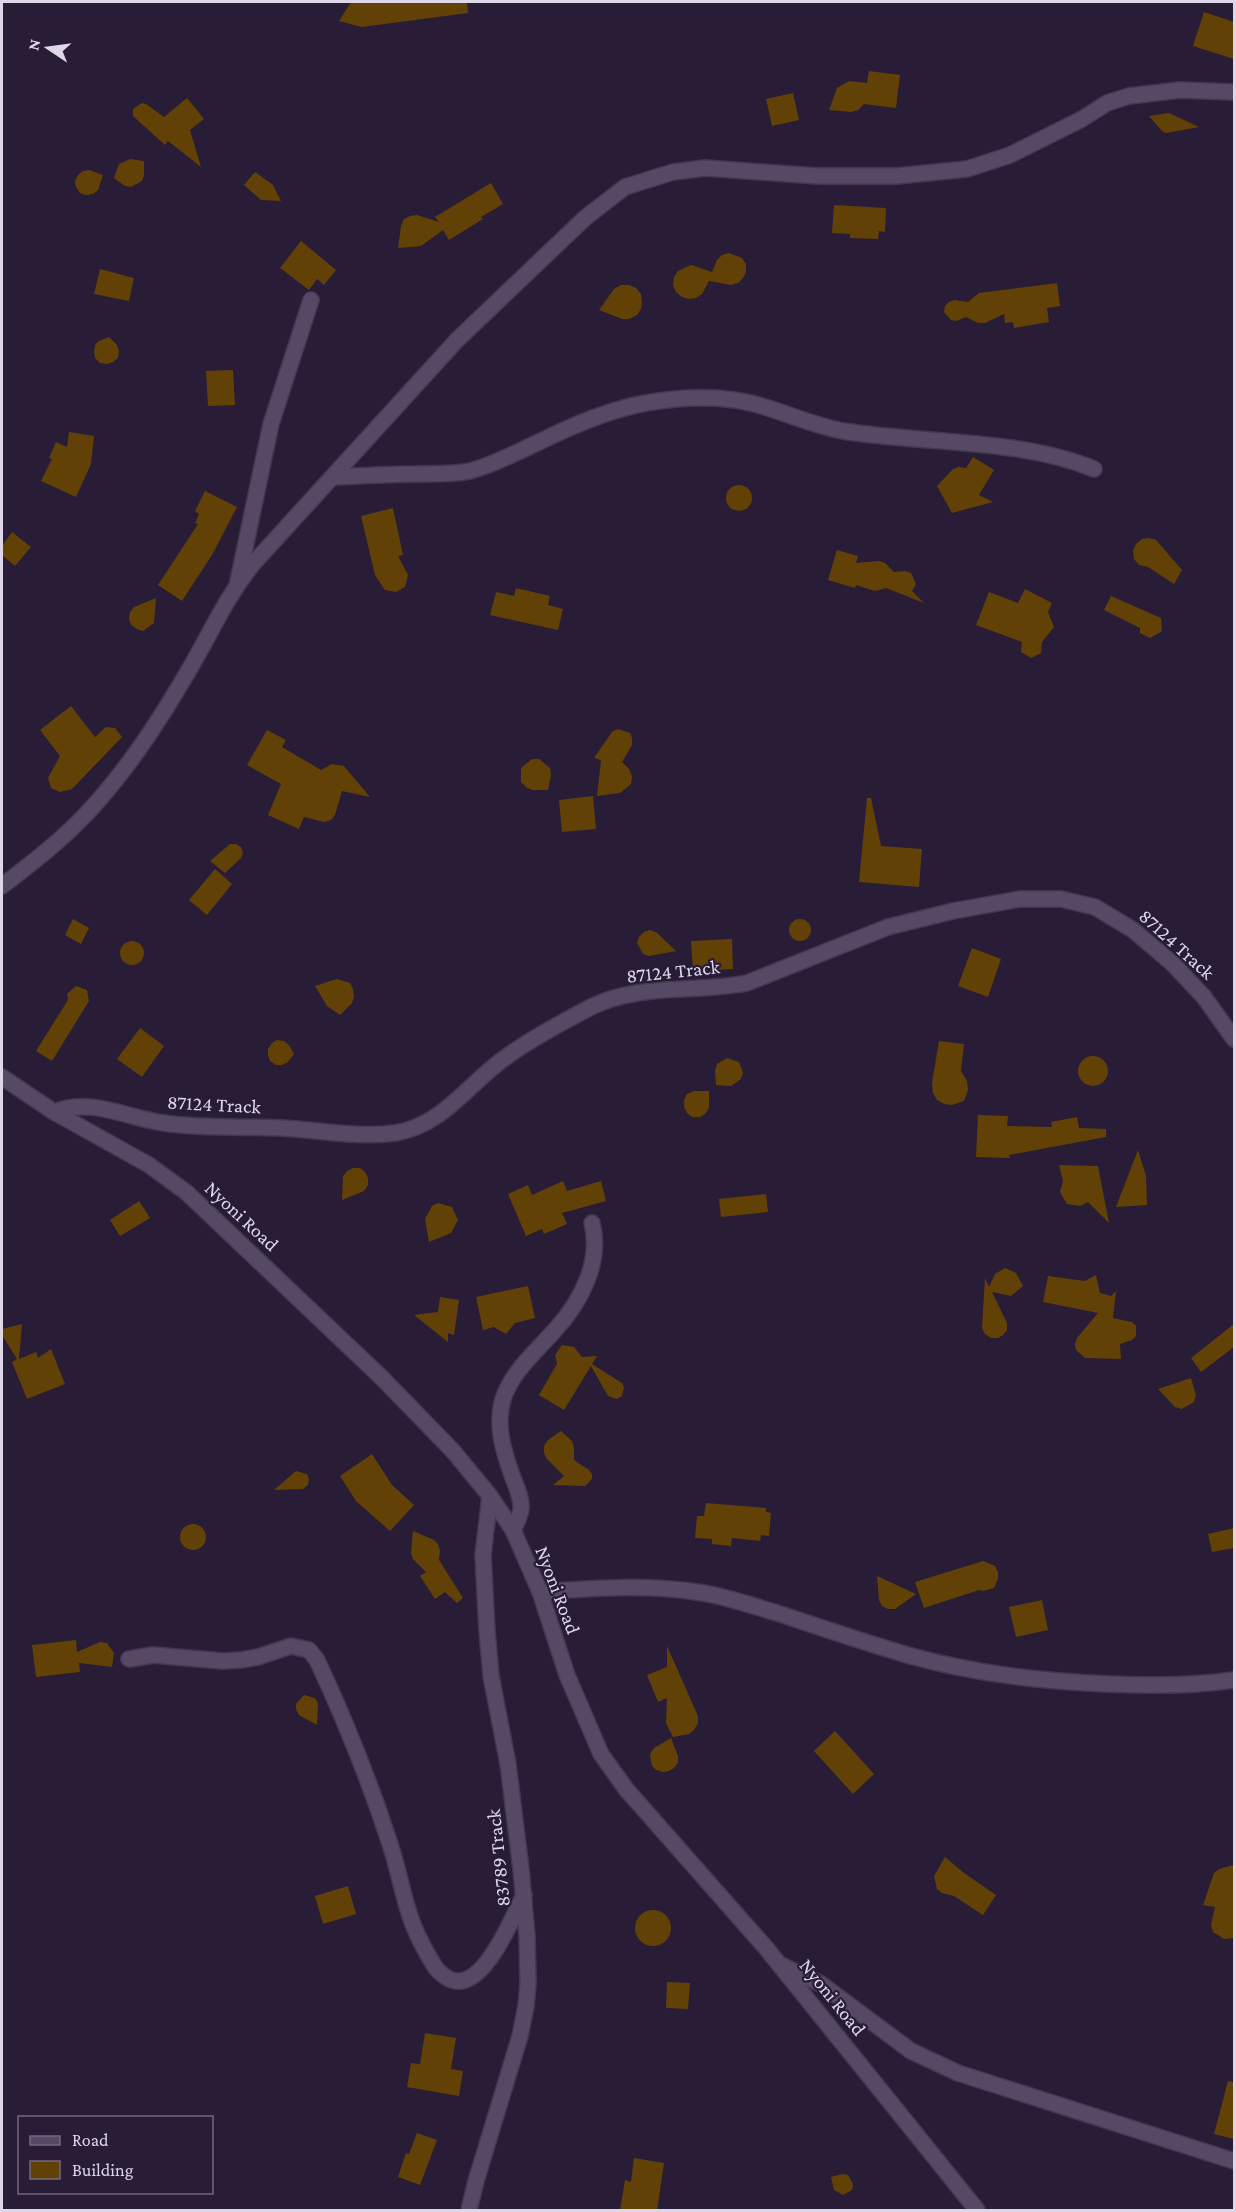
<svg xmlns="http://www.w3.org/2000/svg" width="1236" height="2212" font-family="'Crimson Pro',serif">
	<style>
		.building { fill: #624107 }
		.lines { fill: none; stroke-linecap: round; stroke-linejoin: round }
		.minor-casing { stroke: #42384e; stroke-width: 18 }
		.tertiary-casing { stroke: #42384e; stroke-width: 18 }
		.minor { stroke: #554966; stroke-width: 15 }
		.tertiary { stroke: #554966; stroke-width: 15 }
		.labels { text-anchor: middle; stroke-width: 4.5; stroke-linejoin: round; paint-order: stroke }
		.street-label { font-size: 20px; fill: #ded7e9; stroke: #281c36 }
	</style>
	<rect width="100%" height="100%" fill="#281c36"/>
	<g class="building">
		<path d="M351,2H467L468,13L362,27L339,21Z"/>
		<path d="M1204,12L1234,22V59L1193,46Z"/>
		<path d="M869,71L900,75L896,108L864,104L858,110L851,112L829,110L837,88L849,81L867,83Z"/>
		<path d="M793,93L799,120L772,126L766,99Z"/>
		<path d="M187,98L204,119L190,130L201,167L168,141L165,145L133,116V109L142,103L146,104L164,117Z"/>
		<path d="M1169,113L1199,127L1166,133L1162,131L1149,116Z"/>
		<path d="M130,159L144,161V175L142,181L131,187L125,186L114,178L119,164Z"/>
		<path d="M89,170L103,175L98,190L93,194L86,195L80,193L76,187L75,181L78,175L83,171Z"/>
		<path d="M255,172L273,185L281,201L261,200L244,185Z"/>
		<path d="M491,183L503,204L481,217L483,219L449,240L443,230L421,246L398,248L401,226L404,219L410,216L417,215L439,222L435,217Z"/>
		<path d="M834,205L886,208L885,232L879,231L878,239L850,238V234L832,233Z"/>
		<path d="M301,241L336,270L324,285L317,279L309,290L280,268Z"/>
		<path d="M729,253L742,258L746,264V272L743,278L738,283L731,285L709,281L702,294L696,298L689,299L682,297L676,292L673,285L674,277L678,271L691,265L712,272L717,260L722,255Z"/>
		<path d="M100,269L134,278L129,301L94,294Z"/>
		<path d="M1057,283L1060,306L1047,308L1049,322L1014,328L1013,322L1005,323L1004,314L985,323H978L966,317L956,321L951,320L944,312L945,306L949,302L954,300L968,302L979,293Z"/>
		<path d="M621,285H629L636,288L641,294L642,302L641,309L637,315L629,319H622L599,310L614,289Z"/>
		<path d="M109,337L117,345L119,351L118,358L113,362L107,364L100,363L95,358L94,352L95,345L99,341Z"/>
		<path d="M233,370L235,405L208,406L206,371Z"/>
		<path d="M69,432L94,436L91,464L76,497L41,481L52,459L49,458L56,442L67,447Z"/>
		<path d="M973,457L994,470L979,495L993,502L952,513L937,486L953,469L959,467L966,468Z"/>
		<circle cx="739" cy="498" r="13"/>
		<path d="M205,491L237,507L212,555L182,601L158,585L198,524L195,523L199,514L195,511Z"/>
		<path d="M393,508L403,555L398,556L408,575L405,587L396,592L385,590L375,575L361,516Z"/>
		<path d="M12,532L31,547L15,566L2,555V546Z"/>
		<path d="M1149,538L1156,540L1182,570L1174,584L1148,567L1139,565L1134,559L1133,551L1136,544L1142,539Z"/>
		<path d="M837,550L858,556L856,563L879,561L885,563L894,572L905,571L911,573L916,584L912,591L924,603L886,588L875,591L856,585L855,588L828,580Z"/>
		<path d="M516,588L550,596L548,605L563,609L558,630L490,615L496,592L514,596Z"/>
		<path d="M1025,589L1052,603L1048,612L1054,627L1042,642L1041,653L1031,658L1021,652L1022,642L976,625L989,592L1018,603Z"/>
		<path d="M1111,596L1161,618L1162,631L1150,638L1140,633V628L1104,610Z"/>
		<path d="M156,598L154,623L143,631L137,629L131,625L129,619L130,612L134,607Z"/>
		<path d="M71,706L95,737L106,727L115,728L122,737L72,789L60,792L51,788L48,778L60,756L40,730Z"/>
		<path d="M618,729L630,733L632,738V745L622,762L629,769L632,776L631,784L620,793L597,796L601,760L594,758L612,732Z"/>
		<path d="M267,730L286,740L282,747L321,770L332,764L344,766L370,797L342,791L335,815L331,820L324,822L304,817L299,829L268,815L281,784L247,765Z"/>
		<path d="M532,759H539L550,768L551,775L548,790H532L526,787L521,782V768Z"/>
		<path d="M593,796L596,829L562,832L559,800Z"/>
		<path d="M867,798H871L881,846L922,849L919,887L859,882Z"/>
		<path d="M230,844H236L241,847L243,853L241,858L225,873L210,861Z"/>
		<path d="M215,869L232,884L207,915L189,900Z"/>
		<circle cx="800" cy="930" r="11"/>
		<path d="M73,919L89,928L81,944L65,935Z"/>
		<path d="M650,930L656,932L676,951L649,956L643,954L637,943L639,937L644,932Z"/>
		<path d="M732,939L733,969L693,971L691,941Z"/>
		<circle cx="132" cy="953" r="12"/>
		<path d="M972,948L1001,959L988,997L958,986Z"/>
		<path d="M337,979L350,983L353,989L354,997L352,1003L340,1015L327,1006L315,986Z"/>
		<path d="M76,986L87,990L89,1001L52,1061L36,1051L68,1000L67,994Z"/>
		<path d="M140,1028L164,1046L142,1077L117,1059Z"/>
		<path d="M277,1040L284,1041L289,1045L294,1054L288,1062L282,1065H276L270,1061L268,1055V1049L272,1043Z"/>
		<path d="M939,1041L964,1044L961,1071L967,1081L968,1090L964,1101L952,1105L944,1104L937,1100L933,1093L932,1083Z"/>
		<circle cx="1093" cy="1071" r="15"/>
		<path d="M727,1058L739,1062L743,1073L741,1079L731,1086L716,1085L715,1071L717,1064Z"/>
		<path d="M694,1091H709V1108L705,1114L700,1117H692L687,1113L684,1107V1100L687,1094Z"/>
		<path d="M978,1115L1008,1116L1007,1126L1052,1127L1051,1122L1077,1117L1079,1128L1106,1129V1137L1009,1155L1010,1158L976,1157Z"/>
		<path d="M1138,1150L1146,1176L1147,1205L1116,1207Z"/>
		<path d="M1059,1165L1098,1166L1109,1223L1088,1202L1080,1206L1067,1204L1060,1192L1063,1181Z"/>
		<path d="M353,1168H360L365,1172L368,1178V1185L364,1191L342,1200L343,1176L347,1171Z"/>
		<path d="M563,1181L567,1191L601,1181L606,1201L562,1213L567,1224L544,1234L542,1229L526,1236L508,1194L528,1185L532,1195Z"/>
		<path d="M766,1194L768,1212L721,1217L719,1199Z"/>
		<path d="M139,1201L150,1218L120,1236L110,1220Z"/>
		<path d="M438,1203L452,1207L458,1220L451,1233L429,1242L425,1219L432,1206Z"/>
		<path d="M1005,1268L1016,1273L1023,1286L1011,1296L992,1292L1007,1323V1330L1003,1335L998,1338H991L985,1334L982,1328L985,1278L989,1287L995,1274Z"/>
		<path d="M1096,1275L1100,1293L1111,1296L1116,1291L1113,1318L1132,1322L1136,1326V1336L1132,1340L1120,1344L1121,1359L1085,1358L1076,1350L1075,1344L1077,1338L1098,1313L1043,1302L1048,1276L1085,1281Z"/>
		<path d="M528,1286L535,1318L515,1323L506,1334L494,1327L483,1330L476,1297Z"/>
		<path d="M440,1297L459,1300L454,1335L448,1333V1342L414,1315L438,1312Z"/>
		<path d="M22,1324L19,1359L36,1352L38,1358L51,1349L65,1384L27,1399L12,1362L17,1359L2,1335V1329Z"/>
		<path d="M1234,1324V1347L1201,1372L1191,1358Z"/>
		<path d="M562,1345L574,1347L582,1357L597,1356L592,1364L622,1383L624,1387L622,1396L617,1399L608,1396L591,1366L564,1410L539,1395L557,1364L555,1355Z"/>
		<path d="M1191,1378L1196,1395L1194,1402L1182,1409L1175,1407L1158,1389Z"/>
		<path d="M561,1431L572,1441L574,1448V1460L589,1470L592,1474V1479L585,1486L553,1485L564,1476L547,1459L544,1453V1446L548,1440Z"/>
		<path d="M372,1454L392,1485L414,1505L390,1531L356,1501L340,1476Z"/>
		<path d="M296,1471L307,1474L309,1479L308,1485L303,1489L274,1490Z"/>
		<path d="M706,1503L766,1508V1512L771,1513L769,1536L761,1535L760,1541L732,1538L731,1546L712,1544V1539L695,1538L697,1516H704Z"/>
		<circle cx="193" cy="1537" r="13"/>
		<path d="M1234,1528V1548L1212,1552L1208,1534Z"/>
		<path d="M413,1531L434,1540L438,1544L440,1551L439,1560L463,1598L457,1603L445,1592L435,1599L420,1576L426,1572L413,1559L411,1553Z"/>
		<path d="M983,1561L995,1566L998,1572V1579L994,1588L983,1591L979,1590L924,1608L915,1582Z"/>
		<path d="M877,1576L916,1594L895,1609H888L882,1606L879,1600Z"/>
		<path d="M1042,1600L1048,1630L1016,1637L1009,1607Z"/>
		<path d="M76,1640L77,1652L100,1642L107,1643L114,1653L112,1667L79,1663L80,1672L36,1677L32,1645Z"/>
		<path d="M667,1646L698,1716V1723L694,1730L689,1734L673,1737L666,1723L667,1698L658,1702L647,1675L667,1667Z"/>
		<path d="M304,1695L315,1698L318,1703L317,1725L299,1715L296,1709V1704Z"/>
		<path d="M835,1731L874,1774L853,1794L814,1751Z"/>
		<path d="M671,1738L678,1756V1763L674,1768L669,1771L663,1772L656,1770L652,1766L650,1754L654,1748Z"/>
		<path d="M945,1857L964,1873L996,1895L983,1915L954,1896L942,1893L937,1889L934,1876Z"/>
		<path d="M1234,1865V1938L1224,1939L1213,1932L1211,1925L1215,1907L1203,1905L1214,1873L1219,1869Z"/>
		<path d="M348,1886L356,1914L323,1924L315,1896Z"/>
		<circle cx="653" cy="1928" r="18"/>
		<path d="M667,1982L690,1983L688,2009L666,2008Z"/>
		<path d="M425,2033L456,2038L451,2069L463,2071L459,2096L407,2087L411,2063L420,2064Z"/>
		<path d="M1228,2081L1234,2082V2139L1214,2134Z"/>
		<path d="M417,2133L437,2140L420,2185L398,2177L406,2153L409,2154Z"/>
		<path d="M634,2158L664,2163L657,2211H620L625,2180L631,2182Z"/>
		<path d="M843,2174L848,2175L853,2184L852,2190L843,2195L834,2190L831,2177Z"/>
	</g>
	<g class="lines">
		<defs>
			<g id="minor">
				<path d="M334,477C361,476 388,474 416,474C433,473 452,475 470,471C493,465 515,453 537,443C573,425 612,408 652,402C689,396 729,395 765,407C791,415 816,426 843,431C924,444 1018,438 1094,469"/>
				<path d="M238,581L271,424L311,300"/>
				<path d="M2,886C32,863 62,840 88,812C130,767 163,715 193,663C213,628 227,597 252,565L457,340L585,218L625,187L673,172L705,168L817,176H897L967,169L1010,155L1082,119L1107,103L1129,96L1180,90L1234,92"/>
				<path d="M54,1112C92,1097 126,1118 164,1123C204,1129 242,1126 282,1128C319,1130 358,1138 395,1133C441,1126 467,1086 502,1060C529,1040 561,1023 591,1007C639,983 696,993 747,983L888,927L953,911L1020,899H1061L1095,907L1133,930L1173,964L1204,997L1234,1039"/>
				<path d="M513,1530C516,1524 520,1517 521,1509C522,1499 517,1488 513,1478C504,1453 495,1426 503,1399C512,1371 537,1351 555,1330C581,1302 602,1261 592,1223"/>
				<path d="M540,1592C594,1588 649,1584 703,1593C728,1597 753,1606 777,1613C822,1628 866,1643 911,1656C977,1674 1040,1681 1108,1684C1150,1686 1192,1686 1234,1680"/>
				<path d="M129,1659L153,1655L222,1661L241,1660L258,1657L291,1646L309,1650L317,1660C344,1718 368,1777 388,1838C397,1863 401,1888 409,1913C414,1930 423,1947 432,1962C437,1972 450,1983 461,1981C488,1978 513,1917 524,1895"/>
				<path d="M779,1964L821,1984L911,2051L958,2073L1234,2161"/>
			</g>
			<g id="tertiary">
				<path d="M2,1077L54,1112L149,1165L186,1192L381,1377L453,1451L490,1496L513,1530L540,1592L567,1675L601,1754L626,1789L766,1948L977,2210"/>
				<path d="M469,2210L476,2181L520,2036L526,2006L528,1984L527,1936L521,1869L508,1764L491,1676L487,1631L483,1555L490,1496"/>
			</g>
		</defs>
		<use href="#minor" class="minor-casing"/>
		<use href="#tertiary" class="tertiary-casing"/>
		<use href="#minor" class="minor"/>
		<use href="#tertiary" class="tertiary"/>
	</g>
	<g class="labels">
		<g class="street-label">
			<text transform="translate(1177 944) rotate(42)" y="7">87124 Track</text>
			<text transform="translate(673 971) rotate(-6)" y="7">87124 Track</text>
			<text transform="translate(214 1104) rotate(3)" y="7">87124 Track</text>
			<text transform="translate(242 1216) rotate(43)" y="7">Nyoni Road</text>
			<text transform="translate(558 1590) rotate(69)" y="7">Nyoni Road</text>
			<text transform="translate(498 1858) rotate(-96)" y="7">83789 Track</text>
			<text transform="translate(833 1997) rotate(51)" y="7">Nyoni Road</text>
		</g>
	</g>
	<rect width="1236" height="2212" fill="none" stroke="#ded7e9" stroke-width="6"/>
	<rect x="18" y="2116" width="195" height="78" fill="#281c36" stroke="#71677e" stroke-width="1.5"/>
	<rect x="30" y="2136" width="30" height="9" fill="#554966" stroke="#71677e" stroke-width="1.5"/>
	<text x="72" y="2146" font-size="18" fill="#ded7e9">Road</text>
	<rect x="30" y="2161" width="30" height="18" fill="#624107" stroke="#71677e" stroke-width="1.5"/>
	<text x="72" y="2176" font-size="18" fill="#ded7e9">Building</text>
	<g transform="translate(48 48) rotate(283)" stroke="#281c36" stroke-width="4.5" paint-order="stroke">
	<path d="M0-4.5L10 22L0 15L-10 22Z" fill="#ded7e9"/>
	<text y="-9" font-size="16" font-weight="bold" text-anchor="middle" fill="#ded7e9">N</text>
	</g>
</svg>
